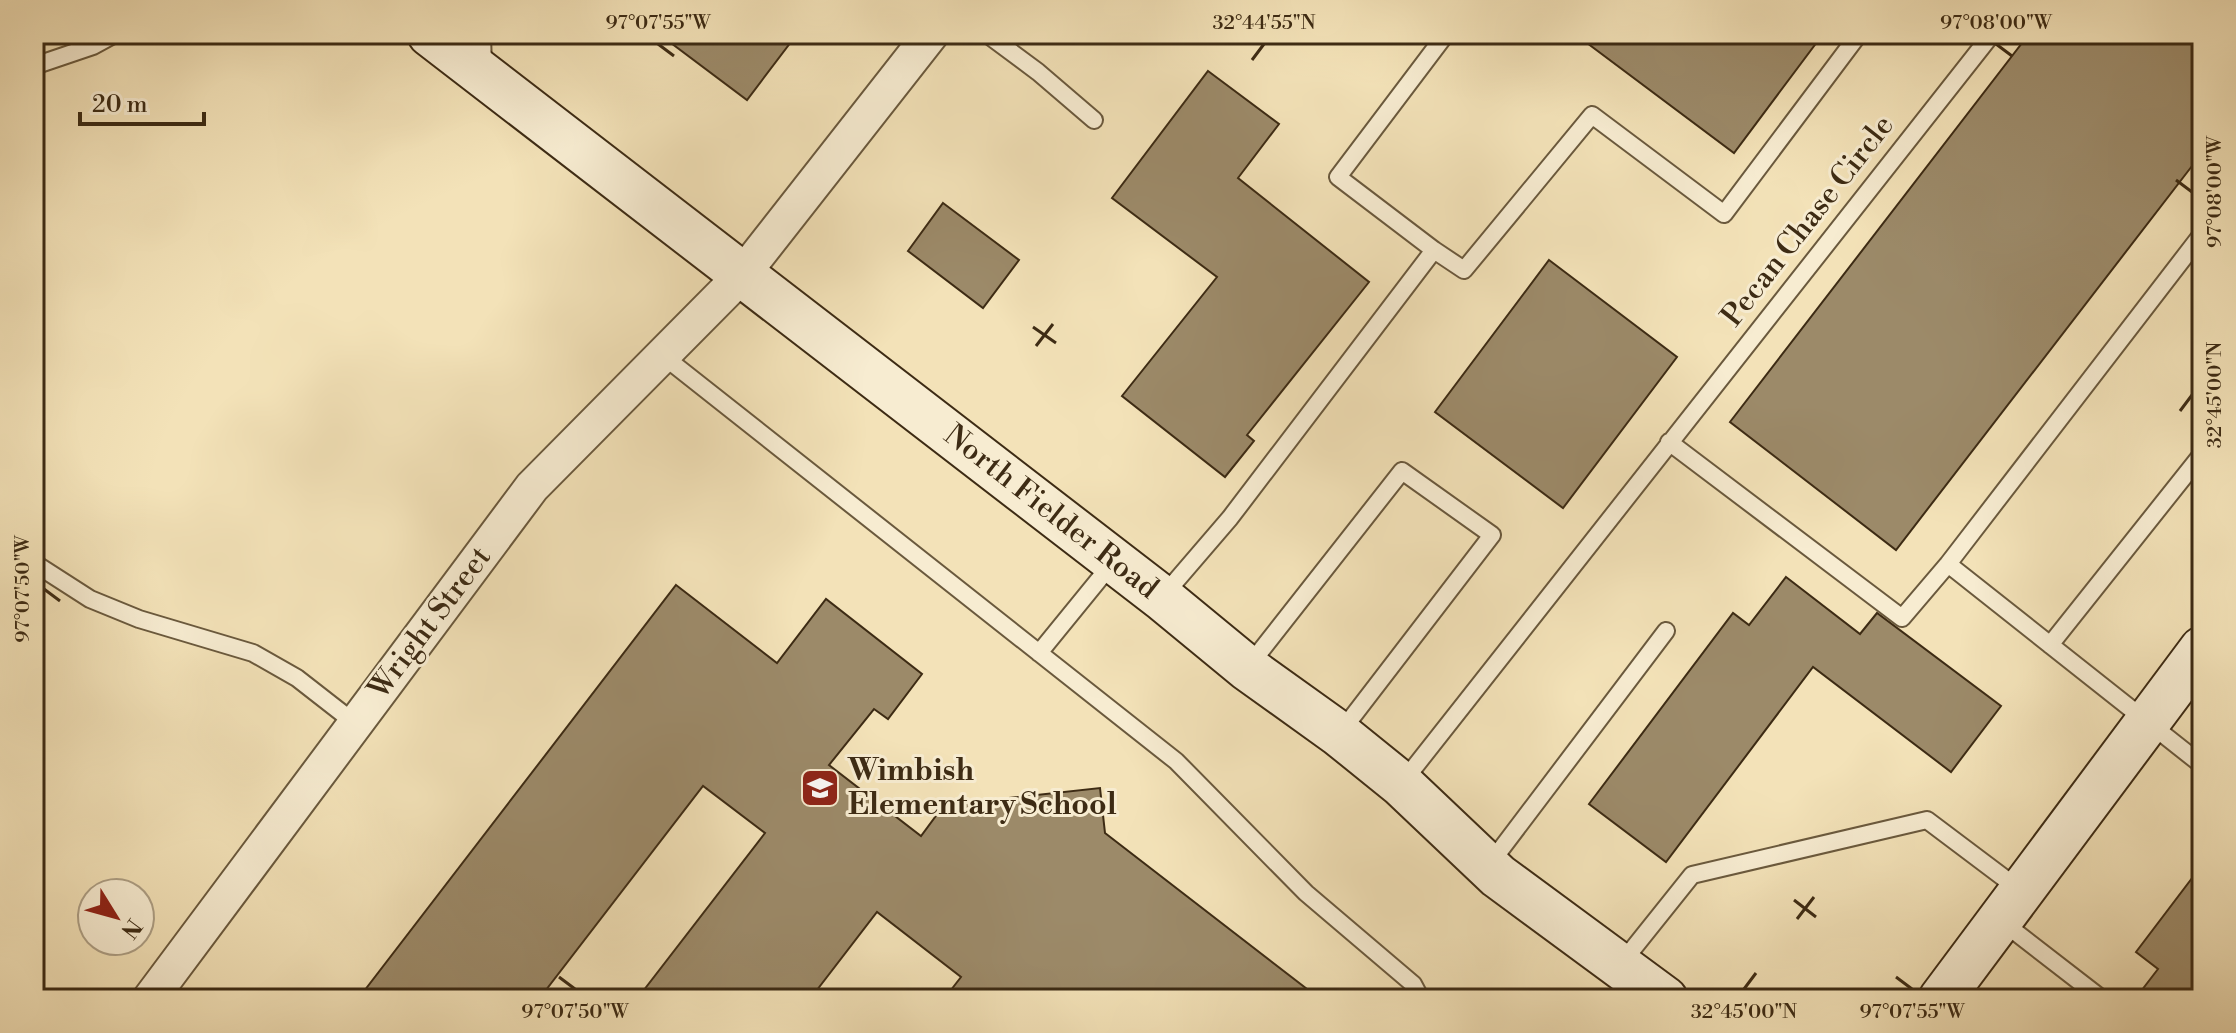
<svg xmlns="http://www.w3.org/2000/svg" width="2236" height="1033" viewBox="0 0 2236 1033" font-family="'Libre Bodoni',serif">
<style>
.building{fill:#9c8a69;stroke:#3d2b14;stroke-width:2}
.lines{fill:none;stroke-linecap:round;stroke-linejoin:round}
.lane-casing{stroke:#6a593d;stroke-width:20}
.street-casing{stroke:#6a593d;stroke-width:38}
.secondary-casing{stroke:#3d2b14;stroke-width:48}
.lane{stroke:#f7ecd1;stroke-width:16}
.street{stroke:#f7ecd1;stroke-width:34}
.secondary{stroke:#f7ecd1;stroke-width:44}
.ticks{fill:none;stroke:#3d2b14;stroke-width:3}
.labels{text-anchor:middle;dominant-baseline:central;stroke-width:6;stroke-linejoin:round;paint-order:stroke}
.street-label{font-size:30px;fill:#3d2b14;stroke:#f7ecd1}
.poi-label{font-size:30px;font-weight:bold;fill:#3d2b14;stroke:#f7ecd1;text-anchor:start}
.neatline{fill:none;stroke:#3d2b14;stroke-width:3}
.ticks-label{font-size:20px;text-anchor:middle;fill:#3d2b14}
</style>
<rect width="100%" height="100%" fill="#f3e2b8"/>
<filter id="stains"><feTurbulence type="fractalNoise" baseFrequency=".0025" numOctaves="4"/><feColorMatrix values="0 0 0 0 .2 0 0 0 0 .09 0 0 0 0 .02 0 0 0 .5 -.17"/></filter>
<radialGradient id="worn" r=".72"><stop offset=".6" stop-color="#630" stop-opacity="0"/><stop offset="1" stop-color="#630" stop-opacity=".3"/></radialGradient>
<path class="building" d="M659,34h138l-50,66z
M1575,34h248l-89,119z
M2029,34h173v119l-306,397 -166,-128z
M1208,71l71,53 -41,54 131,104 -122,153 7,6 -29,36 -103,-81 95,-119 -105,-79z
M943,203l76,57 -36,48 -75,-57z
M1549,260l128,97 -114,151 -128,-96z
M1786,577l74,57 17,-21 124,93 -50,66 -138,-105 -147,195 -77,-58 144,-191 16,12z
M676,585l101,78 49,-64 96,75 -34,45 -14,-10 -45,56 92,71 23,-31 156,-17 5,45 215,166h-376l17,-22 -84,-65 -67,87h-173l128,-166 -62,-47 -164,213h-181z
M2202,865v134h-67l23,-30 -22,-17z"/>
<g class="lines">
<defs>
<path id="lane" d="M482,34l1,34
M987,34l51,38 56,48
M34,66l59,-20 22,-12
M1434,250l-96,-73 108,-143
M662,355l514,406 130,132 107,91 8,15
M1669,442l233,176 46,-54 254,-330
M34,563l56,36 49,20 114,34 44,25 59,46
M1948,564l254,201
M1163,596l67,-78 204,-268 30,20 128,-155 132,99 135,-180
M2050,645l152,-191
M1039,653l75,-92
M1248,667l154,-196 90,64 -152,198
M1402,783l590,-749
M1489,865l177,-234
M2000,920l102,79
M1620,965l72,-90 235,-55 93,70"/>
<path id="street" d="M150,999l382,-512 210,-212 189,-241"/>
<path id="secondary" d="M430,34l732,564 85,70 92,66 62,50 97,92 167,123
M1941,999l261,-350"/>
</defs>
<use href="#lane" class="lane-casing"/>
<use href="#street" class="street-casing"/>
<use href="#secondary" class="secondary-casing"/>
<use href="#lane" class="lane"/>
<use href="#street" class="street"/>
<use href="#secondary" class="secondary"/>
</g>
<path class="ticks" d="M658,44l16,12M1996,44l16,12M1252,60l12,-16M2176,180l16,12M1033,327l23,16M1036,346l17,-22M2180,411l12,-16M44,589l16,12M1794,900l22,17M1797,919l17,-22M559,977l16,12M1896,977l16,12M1744,989l12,-16"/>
<defs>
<symbol id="school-square" viewBox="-11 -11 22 22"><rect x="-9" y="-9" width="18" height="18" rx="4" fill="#8f2418" stroke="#f7ecd1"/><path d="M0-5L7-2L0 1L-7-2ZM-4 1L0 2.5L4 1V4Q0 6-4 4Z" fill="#fff"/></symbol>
</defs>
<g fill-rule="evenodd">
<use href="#school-square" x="798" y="766" width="44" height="44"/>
</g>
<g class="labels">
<g class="street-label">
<text transform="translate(1808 221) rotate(-52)">Pecan Chase Circle</text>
<text transform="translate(1051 512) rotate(38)">North Fielder Road</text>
<text transform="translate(430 623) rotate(-53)">Wright Street</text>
</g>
<g class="poi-label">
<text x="848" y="771">Wimbish<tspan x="848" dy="34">Elementary School</tspan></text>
</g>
</g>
<rect width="2236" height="1033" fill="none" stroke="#f3e2b8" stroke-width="88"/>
<g transform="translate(116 917) rotate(127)"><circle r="38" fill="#f7ecd1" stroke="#ad9f85" stroke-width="2"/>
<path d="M0-6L14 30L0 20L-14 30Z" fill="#8f2418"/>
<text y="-12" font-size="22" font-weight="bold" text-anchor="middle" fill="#3d2b14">N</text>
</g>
<path d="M80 112v12h124v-12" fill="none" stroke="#3d2b14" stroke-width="4"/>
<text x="92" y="112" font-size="24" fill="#3d2b14" stroke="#f7ecd1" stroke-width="6" paint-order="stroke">20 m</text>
<rect x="44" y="44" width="2148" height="945" class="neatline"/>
<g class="ticks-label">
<text x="658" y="29">97°07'55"W</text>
<text x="1264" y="29">32°44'55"N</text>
<text x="1996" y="29">97°08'00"W</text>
<text transform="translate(2214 192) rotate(-90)" y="7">97°08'00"W</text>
<text transform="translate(2214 395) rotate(-90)" y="7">32°45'00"N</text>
<text transform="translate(22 589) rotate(-90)" y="7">97°07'50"W</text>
<text x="575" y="1018">97°07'50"W</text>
<text x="1744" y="1018">32°45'00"N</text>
<text x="1912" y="1018">97°07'55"W</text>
</g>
<rect width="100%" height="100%" filter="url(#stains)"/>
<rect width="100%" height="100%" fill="url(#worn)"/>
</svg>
